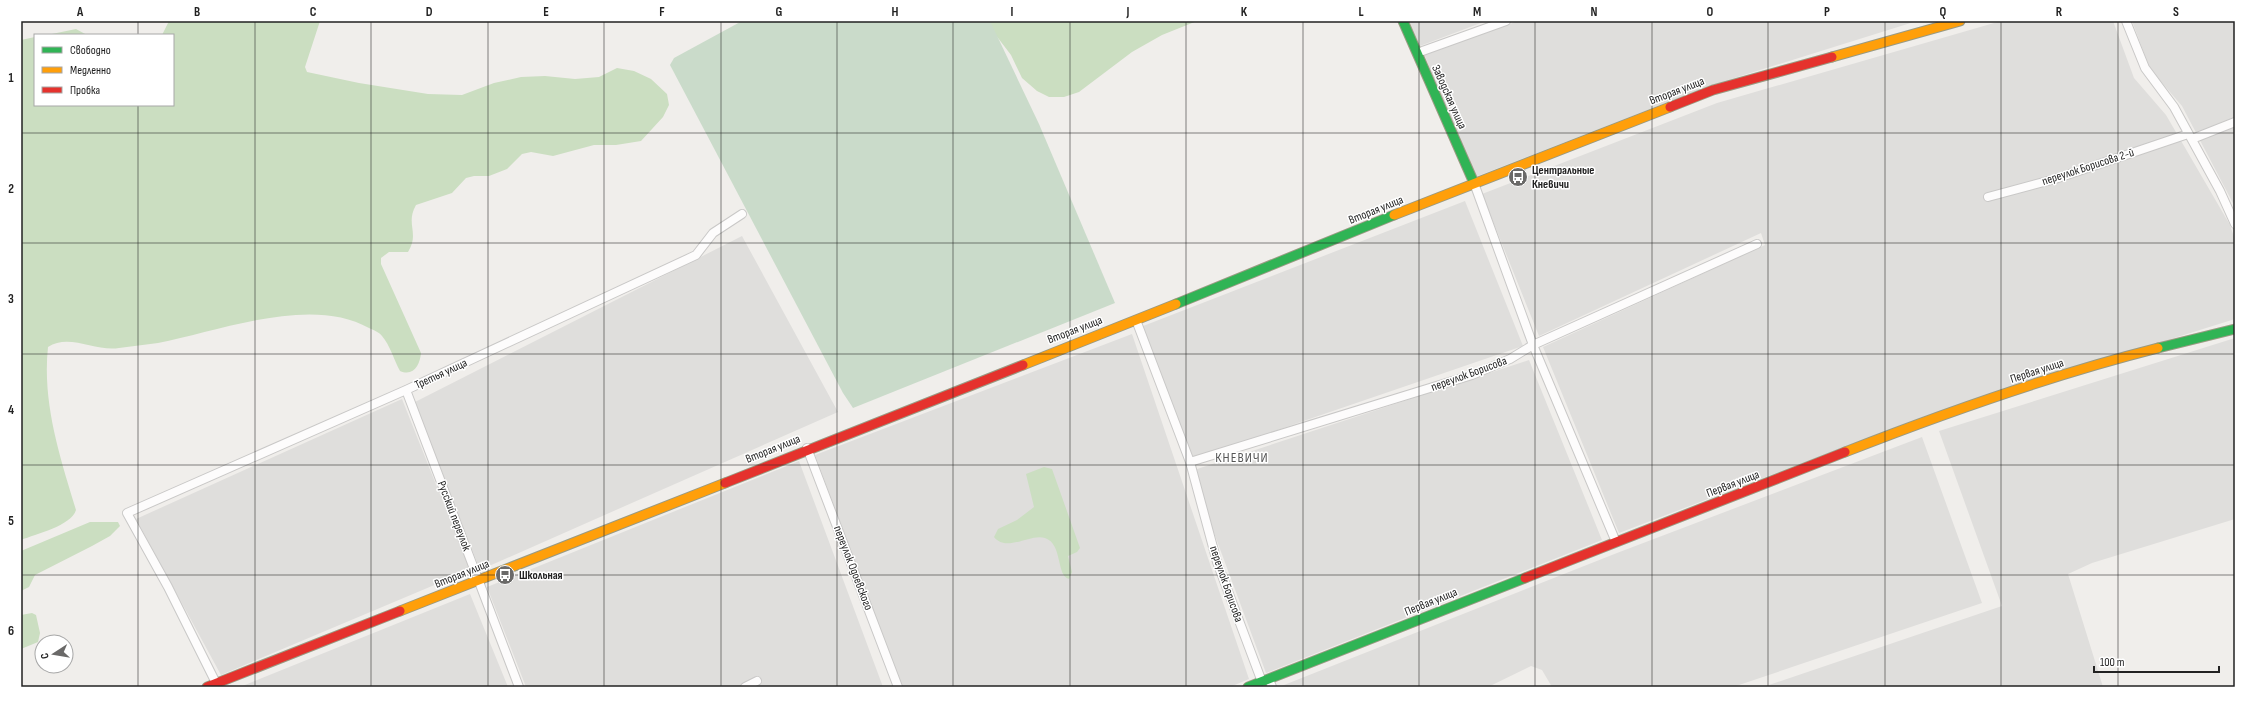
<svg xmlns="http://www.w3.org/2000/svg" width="2256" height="708" viewBox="0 0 2256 708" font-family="'Sofia Sans Condensed',sans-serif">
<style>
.residential{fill:#dfdedc}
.forest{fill:#cbdec1}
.cemetery{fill:#cadbca}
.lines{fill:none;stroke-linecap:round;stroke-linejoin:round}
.street-casing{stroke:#c9c8c7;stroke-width:10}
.fast-casing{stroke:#999a82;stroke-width:11}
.slow-casing{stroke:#999a82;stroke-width:11}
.jam-casing{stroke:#999a82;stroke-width:11}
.street{stroke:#fdfcfc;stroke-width:8}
.fast{stroke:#30b455;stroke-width:9}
.slow{stroke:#ff9f0a;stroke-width:9}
.jam{stroke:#e5322d;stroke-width:9}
.grid{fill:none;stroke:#222;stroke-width:1;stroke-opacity:0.55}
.labels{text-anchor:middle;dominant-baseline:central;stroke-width:3;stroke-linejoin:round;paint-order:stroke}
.street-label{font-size:12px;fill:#222;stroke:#fff}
.poi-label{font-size:12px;font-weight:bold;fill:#222;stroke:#fff;text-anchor:start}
.quarter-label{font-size:14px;letter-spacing:1px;fill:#555;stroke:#fff}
.neatline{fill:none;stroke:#222;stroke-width:1.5}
.grid-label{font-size:13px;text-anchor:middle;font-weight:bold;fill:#222}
</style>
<rect width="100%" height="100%" fill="#f0eeeb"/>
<path class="residential" d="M1409,21h77l-66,25z
M1518,21h399l-205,64 -237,92 -51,-123z
M2001,21h112l21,57 32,37 64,110 5,15v79l-310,97 -306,117 -76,-186 222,-102 -4,-12 -222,103 -57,-142 235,-91z
M2132,21h103v186l-53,-101 -32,-37z
M1465,201l58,145 -336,115 -49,-133z
M742,236l96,176 -358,158 -65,-168z
M1132,334l117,345 -19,8h-328l-87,-232z
M2235,338v181l-143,44 -24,11 35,113h-340l239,-81 -63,-175z
M1529,360l73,180 -336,133 -75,-202z
M402,399l68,171 -249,105 -85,-156z
M1922,437l60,166 -249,84h-181l-10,-17 -11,-4 -43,21h-209l338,-134z
M799,461l84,226h-357l-39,-100z
M470,594l38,93h-268z"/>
<path class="forest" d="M169,21h151l-15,46 2,5 52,11 69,11 34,1 32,-12 27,-6 24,-1 30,3 24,-2 18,-9 17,3 17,8 16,15 2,11 -6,12 -22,24 -25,4h-22l-41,11 -22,-4 -9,2 -15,15 -18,7h-15l-8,2 -14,15 -36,12c-11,19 4,28 -8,47h-19l-8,6v6l40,89c-1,11 -7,24 -21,18 -6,-11 -10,-26 -18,-35 -3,-4 -9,-6 -13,-8 -58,-33 -150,3 -211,15 -13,2 -26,3 -39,5 -23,4 -50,-15 -71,-1 -6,56 12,110 28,163 -5,16 -40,24 -55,30v-500l14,-3v68h138v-70h-11z
M985,21h212l-35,14 -30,17 -53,40 -15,5h-15l-12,-6 -15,-13 -11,-23z
M76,29l11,6h-40z
M1044,467l8,2 28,79 -3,4 -9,4 4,16 -3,7c-13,-3 -6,-35 -24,-41 -15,-5 -38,15 -51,-1l4,-8 19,-9 17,-13 -8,-33z
M90,522h28l2,4 -10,10 -18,10 -57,29 -6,12 -8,4v-40z
M32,613l4,2 4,18 -2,9 -17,7v-34z"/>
<path class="cemetery" d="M742,21h248l49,103 76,179 -262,105 -10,-15 -173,-328 4,-7z"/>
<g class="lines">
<defs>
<path id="street" d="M2126,21l19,47 29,39 46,84 15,33
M1417,53l89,-32
M2192,139l43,-17
M1474,183l59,162 83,197
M1988,197l67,-18 133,-45
M1136,320l54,142 27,100 45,120
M406,390l113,297
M807,448l91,239
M1190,462l282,-87 38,-16 23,-14 224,-101
M1269,679l3,8
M216,683l-48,-96 -41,-74 279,-123 290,-135 17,-22 29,-19
M745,687l12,-6"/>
<path id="fast" d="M1403,21l71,162
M1176,304l218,-89
M2158,348l77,-19
M1248,687l277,-109"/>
<path id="slow" d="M1832,57l128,-36
M1394,215l276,-108
M1023,365l153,-61
M1845,452c102,-40 206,-77 313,-104
M400,611l325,-128"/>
<path id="jam" d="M1670,107l43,-17 119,-33
M725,483l298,-118
M1525,578l320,-126
M207,687l193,-76"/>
</defs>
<use href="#street" class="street-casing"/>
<use href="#fast" class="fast-casing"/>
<use href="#slow" class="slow-casing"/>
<use href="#jam" class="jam-casing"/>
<use href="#street" class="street"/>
<use href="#fast" class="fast"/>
<use href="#slow" class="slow"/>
<use href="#jam" class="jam"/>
</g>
<path class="grid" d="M138,21v14M255,21v666M371,21v666M488,21v666M604,21v666M721,21v666M837,21v666M953,21v666M1070,21v666M1186,21v666M1303,21v666M1419,21v666M1535,21v666M1652,21v666M1768,21v666M1885,21v666M2001,21v666M2118,21v666M138,105v582M21,133h2214M21,243h2214M21,354h2214M21,465h2214M21,575h2214"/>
<defs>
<symbol id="bus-disc" viewBox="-11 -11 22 22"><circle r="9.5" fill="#6a6968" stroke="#fff"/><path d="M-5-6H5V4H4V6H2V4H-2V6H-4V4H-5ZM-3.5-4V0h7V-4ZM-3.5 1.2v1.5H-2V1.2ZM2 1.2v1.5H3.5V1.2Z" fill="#fff"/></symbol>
</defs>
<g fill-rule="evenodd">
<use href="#bus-disc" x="1507" y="166" width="22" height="22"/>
<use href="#bus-disc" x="494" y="564" width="22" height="22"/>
</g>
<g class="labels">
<g class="street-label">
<text transform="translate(1677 91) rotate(-21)">Вторая улица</text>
<text transform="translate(1449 97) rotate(66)">Заводская улица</text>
<text transform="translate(2088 167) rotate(-18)">переулок Борисова 2-й</text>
<text transform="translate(1376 210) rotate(-22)">Вторая улица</text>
<text transform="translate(1075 330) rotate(-21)">Вторая улица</text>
<text transform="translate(2037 371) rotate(-18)">Первая улица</text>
<text transform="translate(441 374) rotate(-25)">Третья улица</text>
<text transform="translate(1469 374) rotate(-20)">переулок Борисова</text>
<text transform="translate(773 449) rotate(-22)">Вторая улица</text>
<text transform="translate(1733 484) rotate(-21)">Первая улица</text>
<text transform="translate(454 516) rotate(69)">Русский переулок</text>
<text transform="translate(853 568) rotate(69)">переулок Одоевского</text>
<text transform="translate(462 574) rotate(-22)">Вторая улица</text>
<text transform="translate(1226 584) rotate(71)">переулок Борисова</text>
<text transform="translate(1431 602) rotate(-22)">Первая улица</text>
</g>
<g class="poi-label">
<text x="1532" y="170">Центральные<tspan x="1532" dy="14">Кневичи</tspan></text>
<text x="519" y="575">Школьная</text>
</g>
<g class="quarter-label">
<text x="1242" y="457">КНЕВИЧИ</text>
</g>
</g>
<rect width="2256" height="708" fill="none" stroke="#ffffff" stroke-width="44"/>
<rect x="34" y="34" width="140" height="72" fill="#ffffff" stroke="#a7a7a7"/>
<rect x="42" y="47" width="20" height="6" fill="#30b455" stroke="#a7a7a7"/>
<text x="70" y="54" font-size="12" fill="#222222">Свободно</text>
<rect x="42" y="67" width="20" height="6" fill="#ff9f0a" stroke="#a7a7a7"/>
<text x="70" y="74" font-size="12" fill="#222222">Медленно</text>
<rect x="42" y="87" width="20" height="6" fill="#e5322d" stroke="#a7a7a7"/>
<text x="70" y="94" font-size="12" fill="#222222">Пробка</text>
<g transform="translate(54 654) rotate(258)"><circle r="19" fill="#ffffff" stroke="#a7a7a7"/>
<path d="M0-3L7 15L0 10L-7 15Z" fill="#6a6968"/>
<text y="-6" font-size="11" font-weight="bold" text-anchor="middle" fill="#222222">С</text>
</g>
<path d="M2094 666v6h125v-6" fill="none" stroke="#222222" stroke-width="2"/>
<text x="2100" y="666" font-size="12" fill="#222222" stroke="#ffffff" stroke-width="3" paint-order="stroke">100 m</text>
<rect x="22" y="22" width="2212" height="664" class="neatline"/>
<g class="grid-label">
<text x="80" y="16">A</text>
<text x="197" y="16">B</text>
<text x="313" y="16">C</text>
<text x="429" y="16">D</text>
<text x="546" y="16">E</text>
<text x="662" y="16">F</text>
<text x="779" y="16">G</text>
<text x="895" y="16">H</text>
<text x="1012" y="16">I</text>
<text x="1128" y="16">J</text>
<text x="1244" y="16">K</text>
<text x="1361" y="16">L</text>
<text x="1477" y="16">M</text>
<text x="1594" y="16">N</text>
<text x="1710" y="16">O</text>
<text x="1827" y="16">P</text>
<text x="1943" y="16">Q</text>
<text x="2059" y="16">R</text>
<text x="2176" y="16">S</text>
<text x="11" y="82">1</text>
<text x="11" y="193">2</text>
<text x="11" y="303">3</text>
<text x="11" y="414">4</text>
<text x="11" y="525">5</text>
<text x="11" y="635">6</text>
</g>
</svg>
